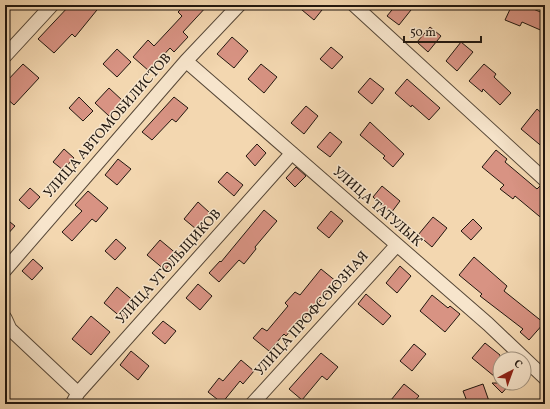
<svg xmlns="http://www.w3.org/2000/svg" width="550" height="409" viewBox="0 0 550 409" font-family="Vollkorn,serif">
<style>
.building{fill:#d89383;stroke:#21170f}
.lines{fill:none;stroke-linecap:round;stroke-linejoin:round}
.minor-casing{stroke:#564737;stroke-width:15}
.minor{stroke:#f7e5cc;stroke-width:13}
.labels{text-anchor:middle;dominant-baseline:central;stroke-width:3;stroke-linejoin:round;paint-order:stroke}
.street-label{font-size:14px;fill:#21170f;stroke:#f7e5cc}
</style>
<rect width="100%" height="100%" fill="#f3d7b0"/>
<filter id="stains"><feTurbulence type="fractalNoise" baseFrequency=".005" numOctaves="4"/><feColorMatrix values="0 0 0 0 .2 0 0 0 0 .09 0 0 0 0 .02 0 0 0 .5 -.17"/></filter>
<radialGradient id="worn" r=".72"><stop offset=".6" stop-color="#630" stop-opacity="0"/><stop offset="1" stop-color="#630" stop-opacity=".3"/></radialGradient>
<path class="building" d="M70,5h31l-26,32 -3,-3 -18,19 -16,-14z
M185,5h23l-25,27 5,5 -14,15 -4,-4 -21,23 -16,-14 15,-17 6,6 28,-30 -4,-4z
M296,5h30l-12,15z
M396,5h9l6,5 -12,15 -12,-9z
M512,5h12l21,9v18l-23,-10 -2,4 -15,-6z
M430,27l11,9 -13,16 -11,-10z
M232,37l16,14 -14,17 -17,-14z
M461,42l12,10 -16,19 -11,-10z
M331,47l12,10 -11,12 -12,-10z
M117,49l14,13 -14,15 -14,-13z
M23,64l16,14 -25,27 -9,-8v-14z
M261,64l16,13 -13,16 -16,-14z
M484,64l12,10 -2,3 17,16 -11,12 -17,-16 -1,3 -13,-11z
M370,78l14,11 -12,15 -14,-12z
M407,79l33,29 -11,12 -17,-15 -1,2 -16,-14z
M109,88l14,13 -14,15 -14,-13z
M79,97l14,14 -10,10 -14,-13z
M174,97l14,11 -12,14 -4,-3 -20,21 -10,-8z
M306,106l12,10 -14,18 -13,-11z
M537,109l8,7v33l-24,-20z
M370,122l34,32 -11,13 -10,-9 2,-2 -25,-21z
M330,132l12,10 -12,15 -13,-10z
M257,144l9,9 -11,13 -9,-10z
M64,149l10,9 -11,12 -10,-8z
M496,150l11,9 -2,3 32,27 3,-3 5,2v33l-30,-25 -2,3 -13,-10 4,-4 -22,-18z
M118,159l13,10 -14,16 -12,-10z
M296,167l10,9 -11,11 -9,-9z
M227,172l16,13 -9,11 -16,-14z
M382,186l18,15 -9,12 -18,-16z
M30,188l10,9 -11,12 -10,-9z
M88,191l20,17 -12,14 -4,-3 -20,22 -10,-9 20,-21 -7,-6z
M198,202l12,11 -14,16 -12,-10z
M264,210l13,11 -22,26 1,2 -12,15 -5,-4 -20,22 -10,-9 11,-12 1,1z
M331,211l12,10 -14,17 -12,-10z
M433,217l14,11 -15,19 -14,-12z
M5,218l10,8 -10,11z
M473,219l9,9 -11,12 -10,-9z
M116,239l10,9 -11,12 -10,-9z
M160,240l18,15 -13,15 -18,-15z
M474,257l33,29 -3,5 40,32 -15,17 -9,-8 3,-3 -43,-33 2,-2 -23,-19z
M33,259l10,9 -11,12 -10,-9z
M400,266l11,10 -14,17 -11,-10z
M321,269l16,13 -33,37 -2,-2 -16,19 -2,-2 -15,17 -16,-13 9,-10 5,3 21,-25 -3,-3 10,-11 5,3z
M198,284l14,12 -12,14 -14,-12z
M117,287l18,15 -13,16 -18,-15z
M366,294l25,22 -8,9 -25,-21z
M432,295l16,13 2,-2 10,8 -15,18 -25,-21z
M91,316l19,16 -19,23 -19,-16z
M163,321l13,10 -11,13 -13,-11z
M485,343l15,12v26l-28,-23z
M414,344l12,10 -14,17 -12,-10z
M131,351l18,15 -11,14 -18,-15z
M321,353l17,14 -11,13 -5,-4 -20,24 -13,-11z
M241,360l13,11 -11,13 -3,-3 -18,22 -14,-11 11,-14 4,3z
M492,383h19l-9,10z
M404,384l15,12 -7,8h-15l-6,-4z
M483,384l7,20h-22l-5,-13z"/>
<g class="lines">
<defs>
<path id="minor" d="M354,5l191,175
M5,56l47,-51
M186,61l302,263 57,54
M5,270l181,-209 53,-56
M5,318l5,11 68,64
M72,404l6,-11 214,-240
M252,404l144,-158"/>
</defs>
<use href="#minor" class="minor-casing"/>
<use href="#minor" class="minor"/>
</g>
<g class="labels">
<g class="street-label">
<text transform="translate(108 126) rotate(-49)">УЛИЦА АВТОМОБИЛИСТОВ</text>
<text transform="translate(377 207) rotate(41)">УЛИЦА ТАТУЛЫК</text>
<text transform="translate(169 267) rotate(-48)">УЛИЦА УГОЛЬЩИКОВ</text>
<text transform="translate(312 314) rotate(-48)">УЛИЦА ПРОФСОЮЗНАЯ</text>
</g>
</g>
<rect width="550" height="409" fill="none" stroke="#f3d7b0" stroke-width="20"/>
<rect x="6" y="6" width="538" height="397" fill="none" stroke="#21170f" stroke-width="2"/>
<rect x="10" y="10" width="530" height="389" fill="none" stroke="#21170f"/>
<g transform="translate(512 371) rotate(41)"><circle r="19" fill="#f7e5cc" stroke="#a19380"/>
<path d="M0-3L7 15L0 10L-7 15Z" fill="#8f2418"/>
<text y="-6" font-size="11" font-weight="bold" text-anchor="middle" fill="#21170f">С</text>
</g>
<path d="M404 36v6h77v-6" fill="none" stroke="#21170f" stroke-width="2"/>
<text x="410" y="36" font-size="12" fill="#21170f" stroke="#f7e5cc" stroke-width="3" paint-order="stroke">50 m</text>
<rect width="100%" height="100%" filter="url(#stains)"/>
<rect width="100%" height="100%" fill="url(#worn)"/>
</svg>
